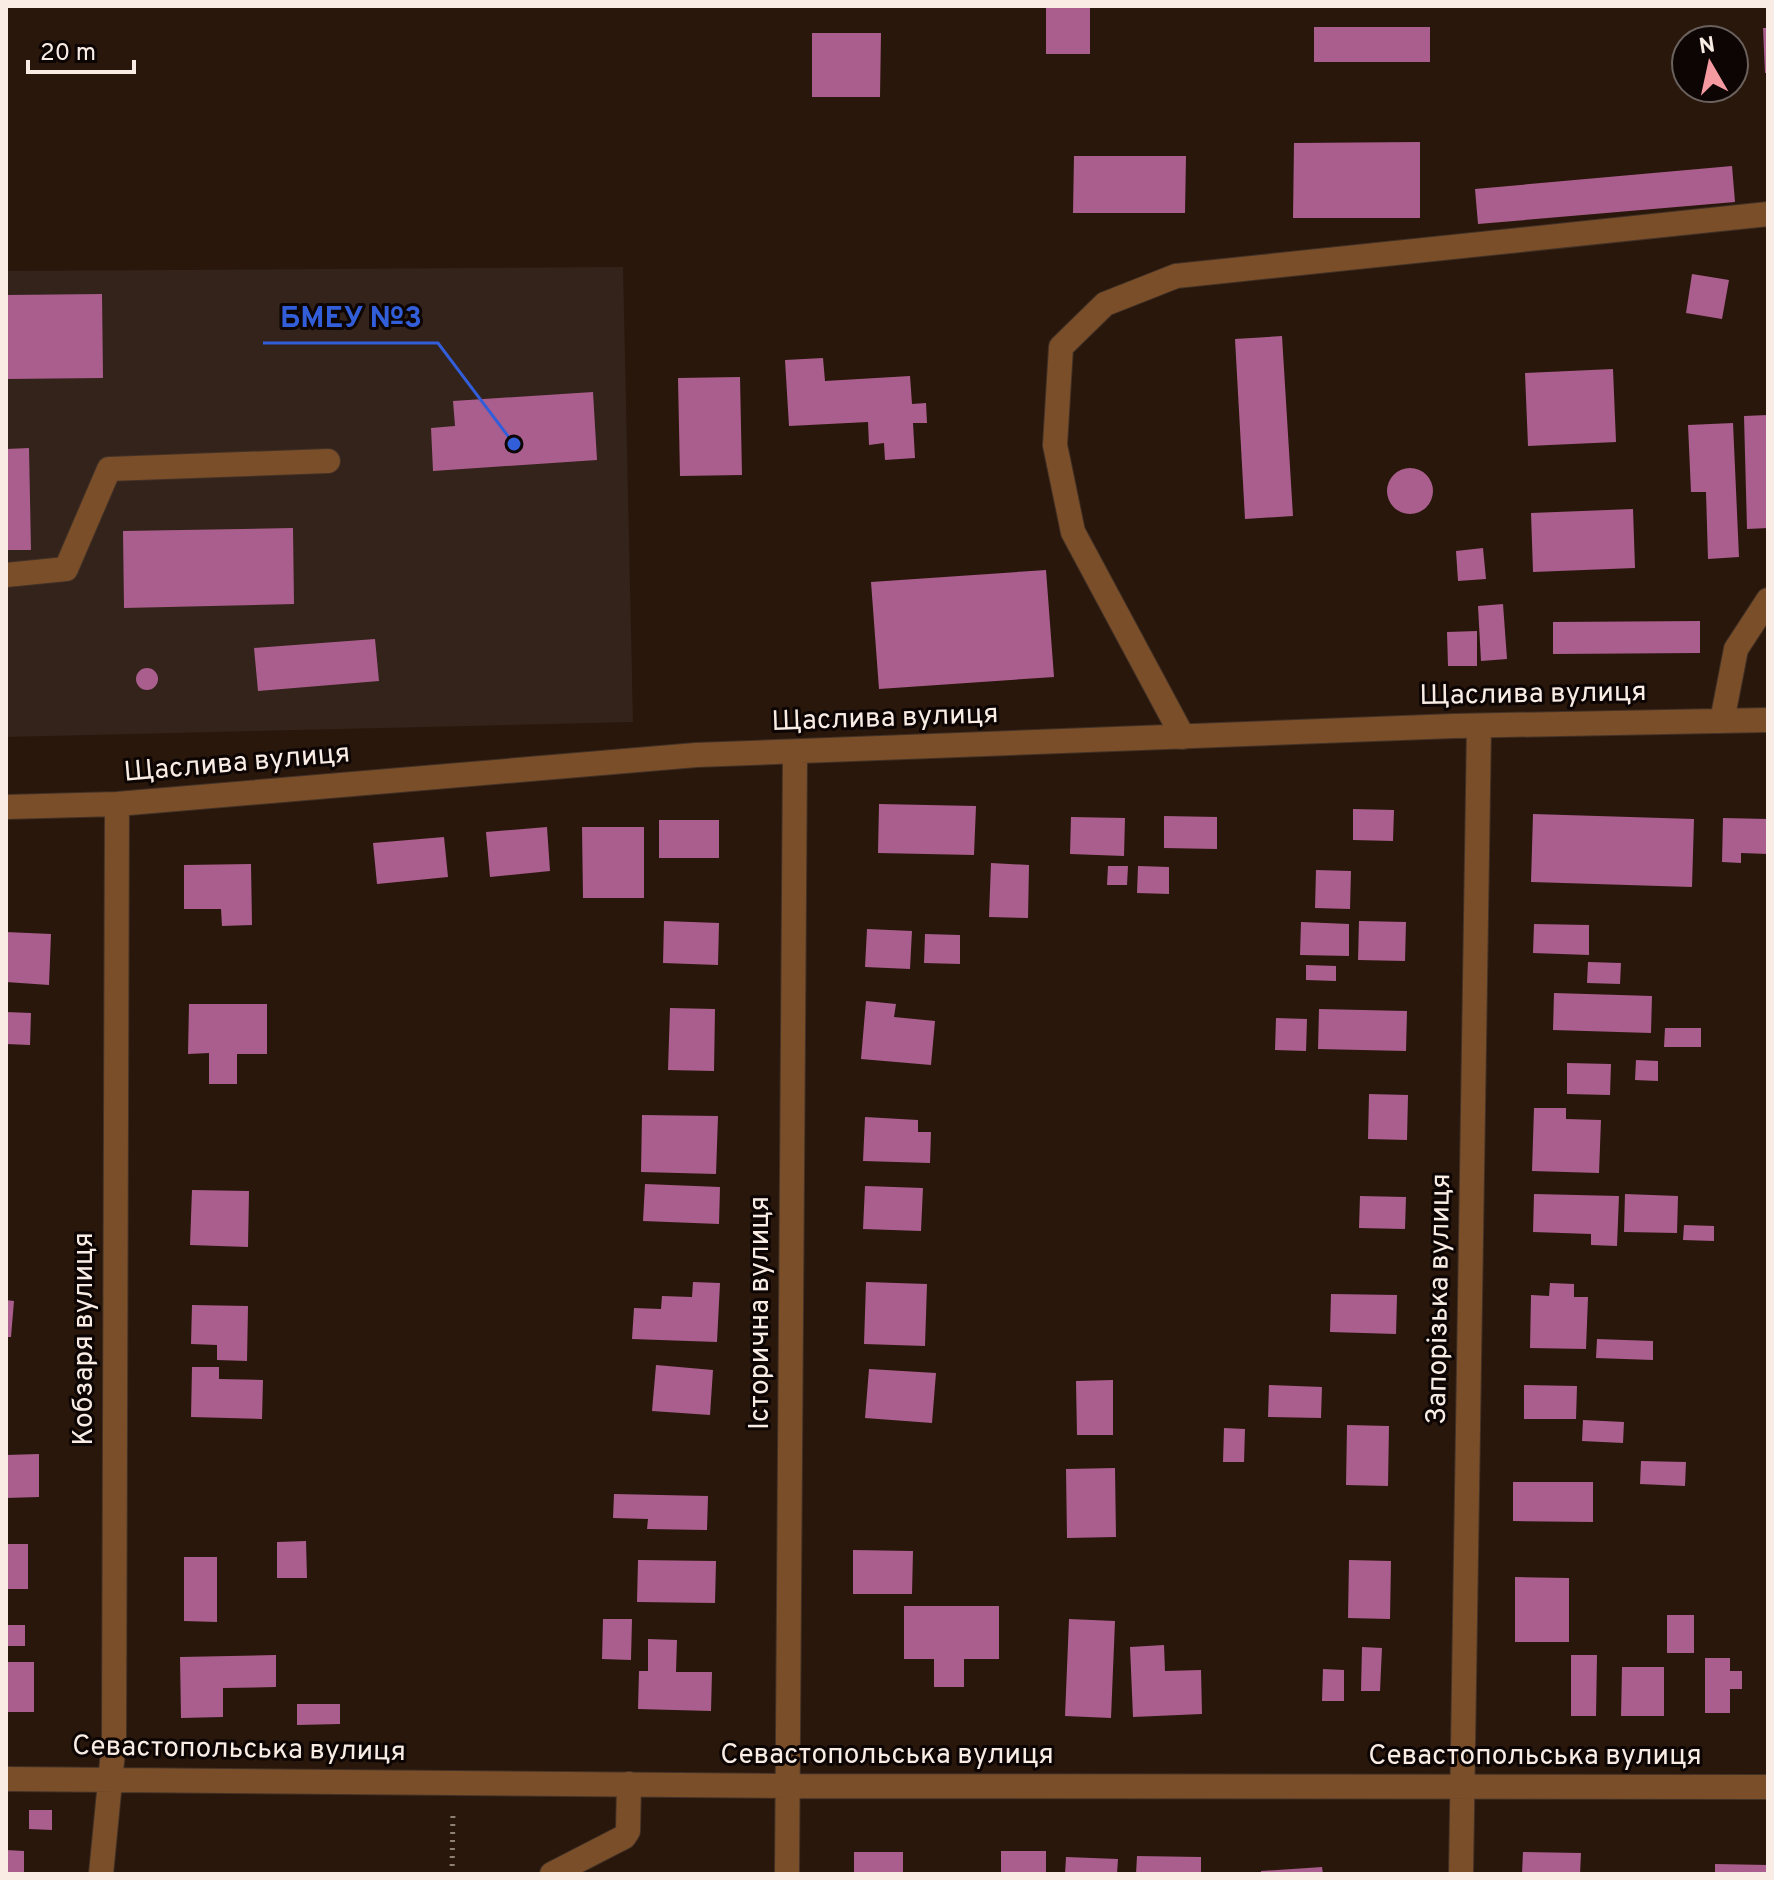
<svg xmlns="http://www.w3.org/2000/svg" width="1774" height="1880" viewBox="0 0 1774 1880" font-family="Overpass,sans-serif">
<style>
.commercial{fill:#33231a}
.building{fill:#aa5e8d}
.lines{fill:none;stroke-linecap:round;stroke-linejoin:round}
.minor-casing{stroke:#423126;stroke-width:26}
.path{stroke:#8f8076;stroke-width:5;stroke-dasharray:2 6;stroke-linecap:butt}
.minor{stroke:#7a4e29;stroke-width:24}
.labels{text-anchor:middle;dominant-baseline:central;stroke-width:6;stroke-linejoin:round;paint-order:stroke}
.street-label{font-size:28px;fill:#f8ece4;stroke:#0c0503}
.leader{fill:none;stroke:#335ed9;stroke-width:3}
.callout-dot{fill:#335ed9;stroke:#0c0503;stroke-width:3}
.callout-label{font-size:30px;text-anchor:middle;font-weight:bold;fill:#335ed9;stroke:#0c0503;stroke-width:6;stroke-linejoin:round;paint-order:stroke}
</style>
<rect width="100%" height="100%" fill="#29170c"/>
<path class="commercial" d="M623,267l10,455 -627,15v-466z"/>
<path class="building" d="M1046,6h44v48h-44z
M1314,27h116v35h-116z
M1763,28h5v45h-3z
M812,33h69l-1,64h-68z
M1420,142v76h-127l1,-75z
M1074,156h112l-1,57h-112z
M1732,166l3,36 -257,22 -3,-35z
M1692,274l37,6 -7,39 -36,-6z
M102,294l1,84 -97,1v-84z
M1282,336l11,180 -48,3 -10,-180z
M823,358l2,23 85,-5 2,28 14,-1 1,20h-14l2,35 -30,2 -1,-17 -15,2 -1,-23 -79,4 -4,-66z
M1613,369l3,73 -88,4 -3,-73z
M740,377l2,98 -62,1 -2,-98z
M593,392l4,68 -164,11 -2,-43 24,-2 -2,-25z
M1768,415v113l-21,1 -3,-113z
M1733,423l6,134 -31,2 -2,-67h-15l-3,-67z
M29,448l2,102h-25v-101z
M1387 491a23 23 0 1 1 46 0a23 23 0 1 1-46 0Z
M1633,509l2,59 -102,4 -2,-59z
M293,528l1,76 -170,4 -1,-77z
M1483,548l3,31 -28,2 -2,-30z
M1046,570l8,107 -175,12 -8,-107z
M1503,604l4,55 -26,2 -3,-55z
M1700,621v32l-147,1v-32z
M1477,631v35h-29l-1,-34z
M375,639l4,42 -121,10 -4,-43z
M136 679a11 11 0 1 1 22 0a11 11 0 1 1-22 0Z
M879,804l97,2 -2,49 -96,-2z
M1353,809l41,1 -1,31 -40,-1z
M1533,814l161,5 -2,68 -161,-5z
M1164,816l53,1v32l-53,-1z
M1071,817l54,1 -1,38 -54,-2z
M1723,818l45,1v35l-27,-1v10l-19,-1z
M659,820h60v38h-60z
M547,827l3,44 -60,6 -4,-45z
M582,827h62v71h-61z
M444,837l4,40 -71,7 -4,-41z
M991,863l38,2 -1,53 -39,-1z
M251,864l1,61 -30,1 -1,-17h-37v-44z
M1108,866h20l-1,19h-20z
M1138,866l31,1v27l-32,-1z
M1316,870l35,1 -1,38 -35,-1z
M664,921l55,2 -1,42 -55,-2z
M1359,921l47,1 -1,39 -47,-1z
M1301,922l48,2v32l-49,-1z
M1534,924l55,1v30l-56,-2z
M867,929l45,2 -2,38 -45,-2z
M6,932l45,2 -2,51 -43,-3z
M925,934l35,1v29l-36,-1z
M1588,962l33,1 -1,21 -33,-1z
M1306,965l30,1v15l-30,-1z
M1554,993l98,3 -1,37 -98,-3z
M866,1001l30,3 -2,13 41,4 -4,44 -70,-6z
M189,1004h78v50h-30v30h-28v-31l-21,1z
M670,1008l45,1 -1,62 -46,-1z
M1319,1009l88,2 -1,40 -88,-2z
M6,1012l25,1 -1,32 -24,-1z
M1276,1018l31,1 -1,32 -31,-1z
M1665,1028h36v19h-37z
M1636,1060l22,1v20l-23,-1z
M1567,1063l44,1 -1,31 -43,-1z
M1369,1094l39,1 -1,45 -39,-1z
M1534,1108h32v11l35,1 -2,53 -67,-2z
M642,1115l76,1 -2,58 -75,-2z
M865,1117l53,3v12h13l-1,31 -67,-2z
M645,1184l75,3 -1,37 -76,-3z
M865,1186l58,2 -2,43 -58,-2z
M192,1190l57,1 -1,56 -58,-2z
M1534,1194l85,2 -2,50 -26,-1v-11l-58,-2z
M1625,1194l53,2 -1,37 -53,-1z
M1360,1196l46,1 -1,32 -46,-1z
M1684,1225l30,1v15l-31,-1z
M693,1282l27,1 -3,59 -85,-3 2,-31 27,1 1,-13 30,1z
M866,1282l61,2 -2,62 -61,-2z
M1550,1283l24,1v13h14l-2,52 -56,-1 1,-53 18,1z
M1331,1294l66,1 -1,39 -66,-2z
M6,1300l8,1 -3,36h-5z
M192,1305l56,1 -1,55 -30,-1v-15l-26,-1z
M1597,1339l56,2v19l-57,-2z
M656,1365l57,5 -3,45 -58,-4z
M192,1367h27v12l44,1 -1,39 -71,-2z
M869,1369l67,4 -4,50 -67,-5z
M1113,1380v55h-36l-1,-54z
M1269,1385l53,2 -1,31 -53,-1z
M1524,1385l53,1 -1,33h-52z
M1583,1420l41,2 -1,21 -41,-2z
M1347,1425l42,1 -1,60 -42,-1z
M1224,1428l21,1 -1,33h-21z
M39,1454v43l-33,1v-43z
M1641,1461l45,1 -1,24 -45,-2z
M1115,1468l1,69 -49,1 -1,-69z
M1513,1482h80v40l-80,-1z
M614,1494l94,2 -1,34 -60,-1 1,-10 -35,-1z
M306,1541l1,37h-30v-36z
M6,1544h22v45h-22z
M853,1550l60,1 -1,43h-59z
M184,1557h33v65l-33,-1z
M638,1560l78,1 -1,42 -78,-1z
M1349,1560l42,1 -1,58 -42,-1z
M1515,1577l54,1v64h-54z
M904,1606h95v53h-35v28h-30v-28h-30z
M1667,1615h27v38h-27z
M603,1619h29l-1,41 -29,-1z
M1069,1619l46,2 -4,97 -46,-2z
M6,1625h19v21h-19z
M648,1639l29,1 -1,32h36l-1,39 -73,-2 1,-38h9z
M1164,1645l1,26 36,-1 1,44 -69,3 -3,-70z
M1362,1647l20,1 -2,43h-19z
M276,1655v32l-53,1v29l-42,1 -1,-61z
M1571,1655h26l-1,61h-25z
M1705,1658h25v13h12v18h-12v24h-25z
M6,1662h28v50h-28z
M1622,1667h42v49h-43z
M1323,1669l21,1v31h-22z
M297,1704h43v20l-43,1z
M29,1810h23v20l-23,-1z
M6,1850l18,1v23h-18z
M1001,1851h45v23h-45z
M854,1852h49v22h-49z
M1523,1852l58,1 -1,21h-58z
M1137,1856l64,1v17h-65z
M1066,1857l52,2 -1,15h-52z
M1715,1864l53,1v9h-53z
M1322,1867l1,7h-62v-3z"/>
<g class="lines">
<defs>
<path id="minor" d="M6,575l60,-6 43,-100 219,-8
M1722,721l14,-72 32,-49
M1183,737l-110,-205 -18,-87 6,-98 44,-43 71,-28 592,-62
M6,807l111,-3 579,-49 758,-29 314,-6
M6,1779l781,7 981,1
M101,1874l13,-133 3,-937
M552,1874l72,-37 4,-6 1,-47
M787,1874l8,-1121
M1461,1874l18,-1148"/>
</defs>
<use href="#minor" class="minor-casing"/>
<path class="path" d="M452,1874l1,-63"/>
<use href="#minor" class="minor"/>
</g>
<g class="labels">
<g class="street-label">
<text transform="translate(1533 695) rotate(-1)">Щаслива вулиця</text>
<text transform="translate(885 719) rotate(-2)">Щаслива вулиця</text>
<text transform="translate(237 764) rotate(-5)">Щаслива вулиця</text>
<text transform="translate(1440 1299) rotate(-89)">Запорізька вулиця</text>
<text transform="translate(761 1313) rotate(-90)">Історична вулиця</text>
<text transform="translate(85 1339) rotate(-90)">Кобзаря вулиця</text>
<text transform="translate(239 1750) rotate(1)">Севастопольська вулиця</text>
<text x="887" y="1756">Севастопольська вулиця</text>
<text x="1535" y="1757">Севастопольська вулиця</text>
</g>
</g>
<path class="leader" d="M514 444L438 343H263"/>
<circle class="callout-dot" cx="514" cy="444" r="8"/>
<g class="callout-label">
<text x="351" y="327">БМЕУ №3</text>
</g>
<rect width="1774" height="1880" fill="none" stroke="#f8ece4" stroke-width="16"/>
<g transform="translate(1710 64) rotate(351)"><circle r="38" fill="#0c0503" stroke="#6a615d" stroke-width="2"/>
<path d="M0-6L14 30L0 20L-14 30Z" fill="#f49aa0"/>
<text y="-12" font-size="22" font-weight="bold" text-anchor="middle" fill="#f8ece4">N</text>
</g>
<path d="M28 60v12h106v-12" fill="none" stroke="#f8ece4" stroke-width="4"/>
<text x="40" y="60" font-size="24" fill="#f8ece4" stroke="#0c0503" stroke-width="6" paint-order="stroke">20 m</text>
</svg>
